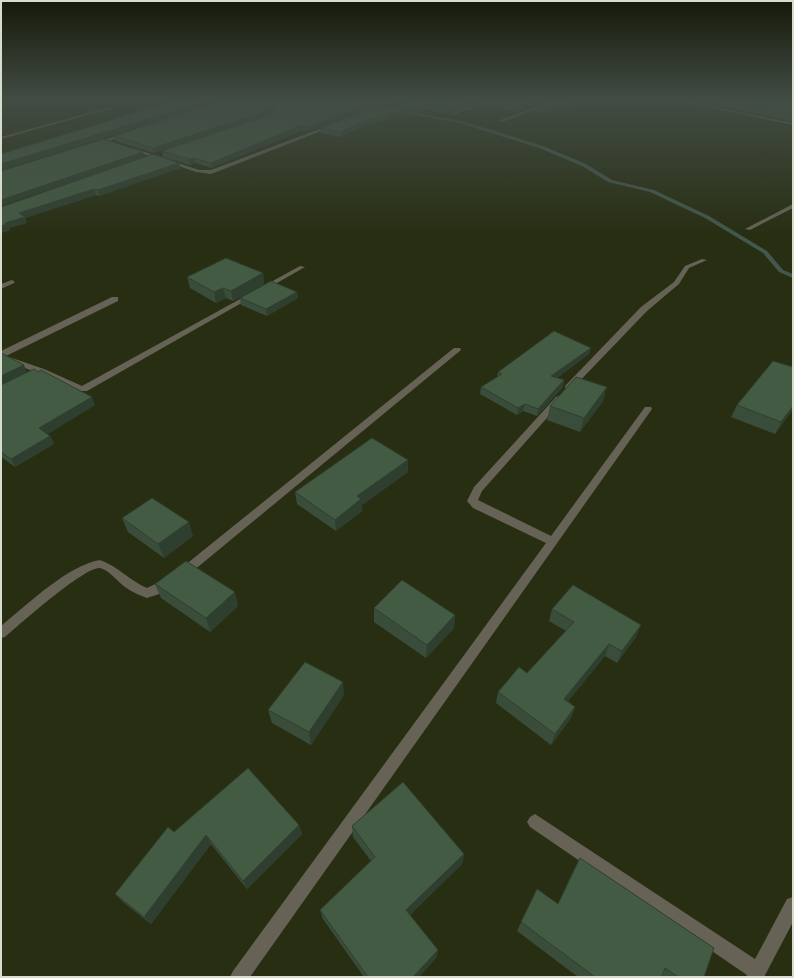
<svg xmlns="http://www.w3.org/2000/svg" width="794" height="978" viewBox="0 0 794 978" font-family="'Fira Sans Condensed',sans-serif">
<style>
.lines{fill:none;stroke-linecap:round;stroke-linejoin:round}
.stream{fill:#43574c;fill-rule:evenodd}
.minor{fill:#666356;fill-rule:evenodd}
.wall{fill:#3a4d3a}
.shaded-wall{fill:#2f3f2f}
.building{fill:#435a43;stroke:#2f3f2f}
</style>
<rect width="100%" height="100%" fill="#282e12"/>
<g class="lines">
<path class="stream" d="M374,105l86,16 32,9 51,16 43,18 26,16 42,10 55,26 58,35 16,19 10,4v4l-14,-6 -16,-19 -58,-35 -55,-26 -42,-10 -26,-16 -43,-18 -51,-16 -29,-9 -84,-16z"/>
<path class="minor" d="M493,99h5l-45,16 -4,-1z
M557,99h5l-60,23 -4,-1z
M669,99h7l117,24v2z
M110,107l3,1 -112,31v-2z
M330,125l4,1 -123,48 -15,-2 -67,-23 4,-1 66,22h12z
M124,133l4,1 -31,11 -4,-1z
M793,204v4l-43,22 -5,-1z
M702,259l5,1 -18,8 -10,16 -32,27 -75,78h-6l-1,-2 1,-2 75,-78 33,-25 11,-16z
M300,266l5,1 -218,124h-9l-40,-18 -37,-14v-7l2,-2 109,-53h6v4l-112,55 38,13 38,17z
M12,280l3,2 -1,1 -13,6v-5z
M454,348h6l1,2 -274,226 -4,1 -4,-1 -2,-3 2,-3z
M559,396l3,1 1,2 -1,2 -80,90 -4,9 73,36 94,-129h6l1,2 -402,568h-20l3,-6 313,-428 -73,-35 -6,-7 7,-14 82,-90z
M100,560c18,6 30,21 47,28l21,-10 4,2 2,3c-5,9 -18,12 -27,15 -8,-3 -15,-6 -22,-11 -7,-5 -16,-17 -25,-19 -15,-2 -81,57 -95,69l-4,1v-12c26,-21 67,-61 99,-66z
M535,814l220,145 32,-60 6,-2v25l-29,55h-18l1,-2 -217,-148 -3,-5 3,-5z"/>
</g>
<path class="wall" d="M180,99h233l-25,9 -20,1 -59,22 -6,-1 -91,38 -17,-5 -5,2 -27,-8 -1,-6 60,-20 -68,22 -39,-12 -1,-5 72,-24 -185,58v-16z
M414,99h75l-43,15 -19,-5 -64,17 -22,11 -21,-4v-5l70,-19z
M490,99h63l-38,13 -29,-7 1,-5z
M555,99h34l-42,15 -13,-3 1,-5z
M713,99h80v23l-81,-19z
M179,163l1,5 -81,28 -3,-1 -71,23 2,5 -18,5 1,2 -9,3v-26z
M263,273l1,11 -31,17 -7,-3 -10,5 -26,-15 -3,-11z
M297,292l1,6 -31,18 -26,-11 -1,-7z
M591,348l-2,6 -32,24 7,2 -1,7 -26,29 -14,-5 -6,4 -37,-21 1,-7 16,-10 1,-5z
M1,353l26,19 68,33 -48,29 3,2 4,8 -39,23 -14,-10z
M793,367v42l-18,25 -44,-17 6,-12z
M603,401l-23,31 -33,-12 3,-14z
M408,472l-46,33v6l-26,20 -39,-27 -2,-12z
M122,518l71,18 -29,22 -36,-26z
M155,584l83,22 -28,26 -49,-34z
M374,608l81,7 -1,13 -28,30 -52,-36z
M552,609l84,28 -19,26 -12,-7 -37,45 7,6 -4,11 -20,27 -55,-42 2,-11 29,-19 39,-42 -17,-10z
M344,695l-33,50 -39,-22 -4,-13z
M299,825l3,9 -55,55 -36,-45 -60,80 -28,-22 -8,-8 59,-62z
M352,826l112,28 -2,10 -52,51 28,35 -2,8 -17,19h-55l-41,-58 -3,-9 51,-49 -18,-24z
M580,858l124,119h-126l-61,-46 20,-42 21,15 16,-35z"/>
<path class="shaded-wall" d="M213,99h10l1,2 -223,69v-6z
M401,99h12l-25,9v-4z
M476,99h13l-43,15v-5z
M540,99h13l-38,13 1,-5z
M577,99h12l-42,15v-5z
M368,104v5l-59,22v-5z
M428,104l-1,5 -64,17 -22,11v-5l22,-11z
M275,108l1,5 -122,40 -1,-5z
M302,125l1,5 -91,38 -1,-5z
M143,152l1,5 -143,49v-6z
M194,158l1,5 -5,2 -1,-6z
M179,163l1,5 -81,28 -1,-6z
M94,189l2,6 -71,23 2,5 -18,5 1,2 -9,3v-7l18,-13z
M263,273l1,11 -31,17 -2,-10z
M223,288l3,10 -10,5 -2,-11z
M297,292l1,6 -31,18 -1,-7z
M591,348l-2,6 -39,29 1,-7z
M24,365l3,8 -26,13v-10z
M564,380l-1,7 -26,29 1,-7z
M607,387l-4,14 -23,31 4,-14z
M92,397l3,8 -52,32 -4,-9z
M525,404l-2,7 -6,4 1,-7z
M793,406v3l-18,25 6,-12z
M50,436l4,8 -39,23 -4,-8z
M408,460v12l-46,33v6l-26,20 -1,-11 22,-24z
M189,522l4,14 -29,22 -6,-14z
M235,592l3,14 -28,26 -4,-14z
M455,615l-1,13 -28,30 1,-13z
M641,625l-5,12 -19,26 5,-12z
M609,644l-4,12 -45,54 4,-11z
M343,682l1,13 -33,50 -2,-13z
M575,707l-4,11 -20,27 4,-11z
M299,825l3,9 -55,55 -4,-8z
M206,835l5,9 -60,80 -7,-7z
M464,854l-2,10 -56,55v-9z
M438,950l-2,8 -17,19h-6z"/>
<path class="building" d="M180,99h33l-212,65v-10z
M228,99h173l-13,5h-20l-59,22 -7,-1 -91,38 -17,-5 -5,1 -27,-8 113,-38v-5l-122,40 -39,-12z
M414,99h62l-30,10 -18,-5 -65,17 -22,11 -21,-4 51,-19h19z
M490,99h50l-24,8 -29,-7z
M555,99h22l-30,10 -12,-3z
M715,99h45l33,6v11z
M104,139l39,13 -142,48v-29z
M153,154l26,9 -81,27 -4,-1 -75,24 6,4 -20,6 3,1 -7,2v-19z
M226,258l37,15 -32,18 -8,-3 -9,4 -27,-15z
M271,281l26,11 -31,17 -26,-11z
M554,331l37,17 -40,28 13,4 -26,29 -13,-5 -7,4 -37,-21 21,-13 -4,-2z
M1,353l23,12 -23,11z
M773,361l20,6v39l-12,16 -44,-17z
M34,369l4,3 3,-2 51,27 -53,31 11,8 -39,23 -10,-7v-67z
M576,377l31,10 -23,31 -34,-12z
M372,438l36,22 -51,36 4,3 -26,21 -40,-28z
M152,498l37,24 -31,22 -36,-26z
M186,561l49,31 -29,26 -51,-34z
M402,580l53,35 -28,30 -53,-37z
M573,585l68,40 -19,26 -13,-7 -45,55 11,8 -20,27 -57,-42 21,-25 8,6 47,-51 -22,-13z
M305,662l38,20 -34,50 -41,-22z
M248,768l51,57 -56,56 -37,-46 -62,82 -29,-23 53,-67 6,5z
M403,782l61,72 -58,56 32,40 -25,27h-45l-48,-67 55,-53 -23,-31z
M580,858l134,90 -10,29h-26l-13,-9 -3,9h-67l-74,-55 16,-33 21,15z"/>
<linearGradient id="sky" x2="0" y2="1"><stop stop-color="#16190a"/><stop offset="0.42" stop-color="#424c44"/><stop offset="1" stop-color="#424c44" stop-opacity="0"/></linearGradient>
<rect width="794" height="236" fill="url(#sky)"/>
<rect width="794" height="978" fill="none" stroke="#d7ddcc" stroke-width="4"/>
</svg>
